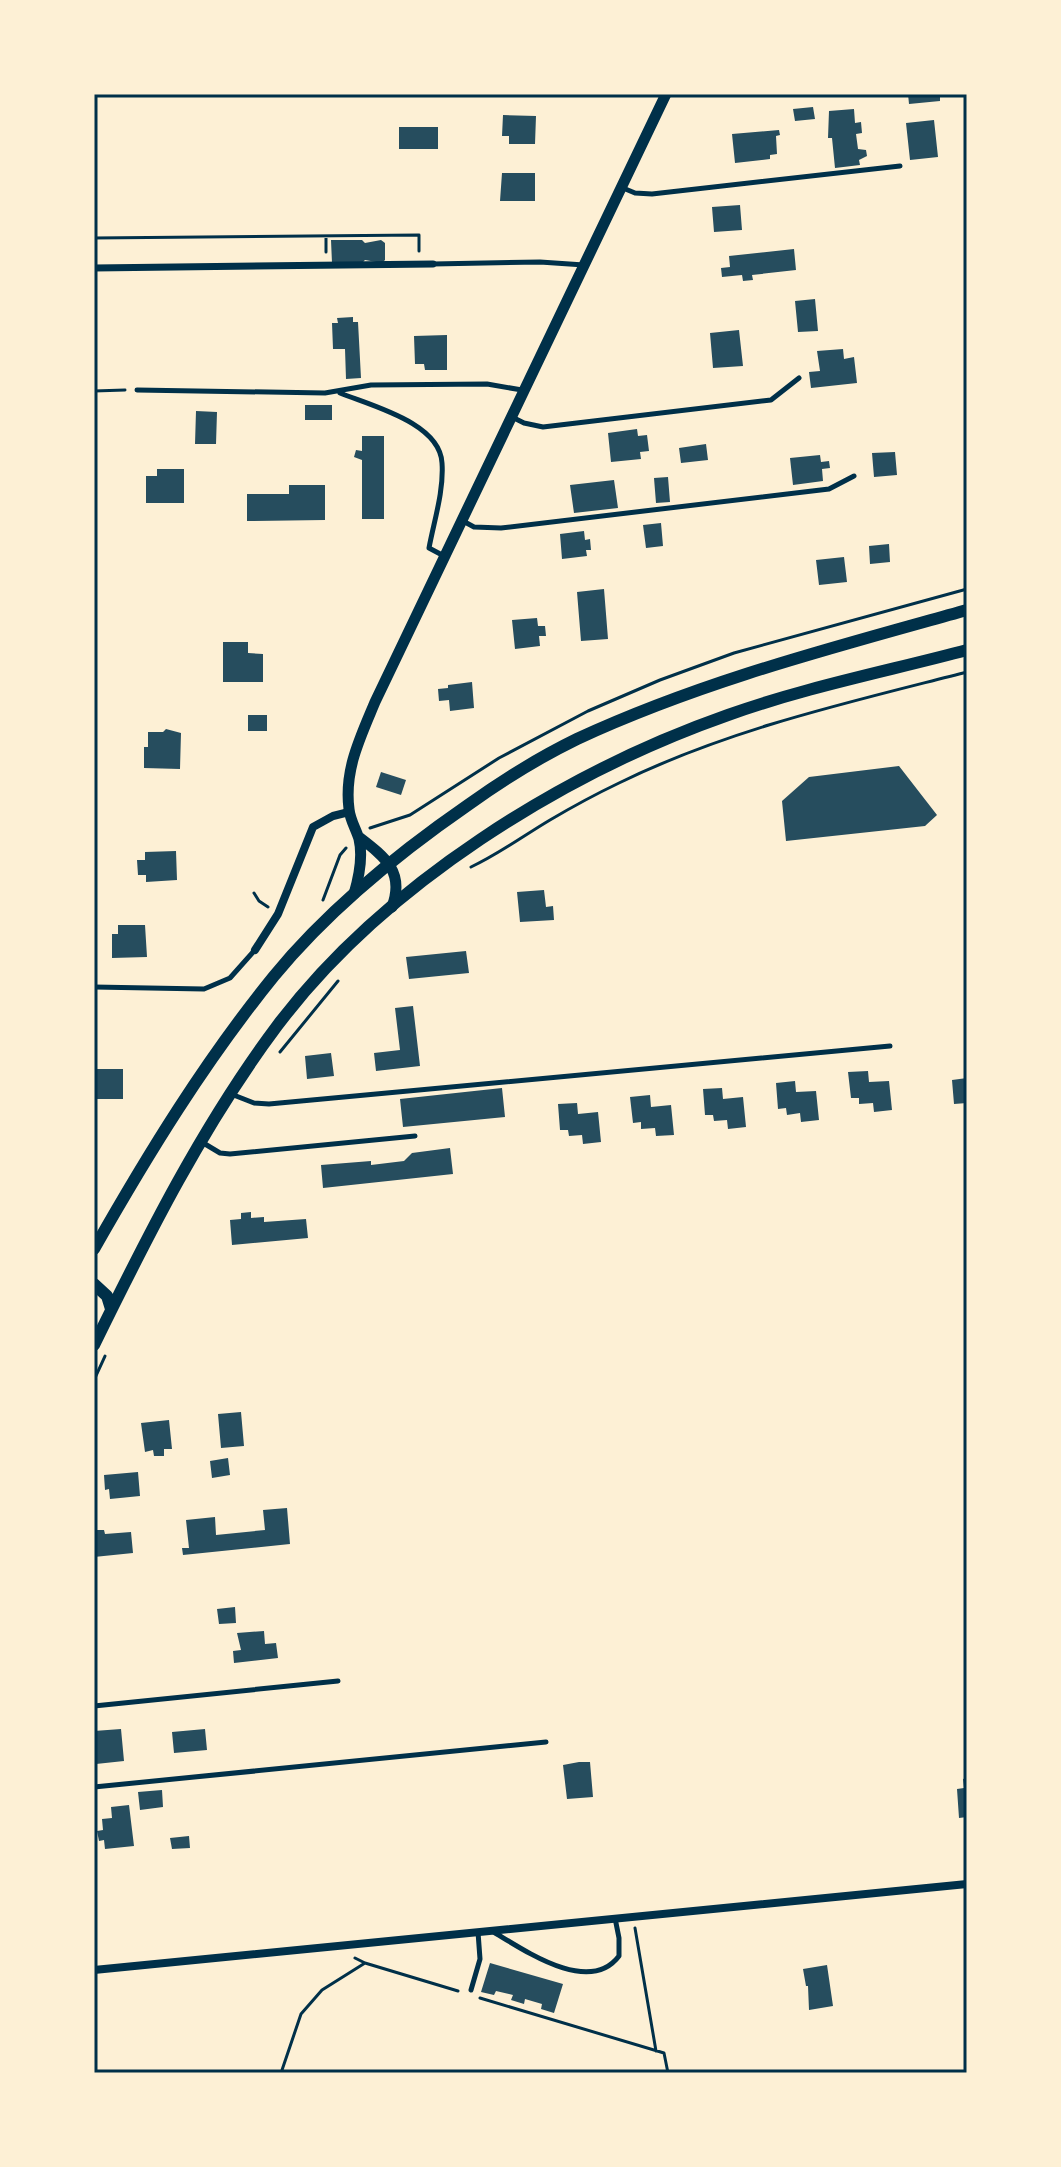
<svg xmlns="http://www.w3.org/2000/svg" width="1061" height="2167" viewBox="0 0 1061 2167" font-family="'DM Sans',sans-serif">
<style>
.building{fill:#264d5e}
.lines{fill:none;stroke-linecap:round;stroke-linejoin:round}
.path{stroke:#003049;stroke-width:3}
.service{stroke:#003049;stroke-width:5}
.pedestrian{stroke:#003049;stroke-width:7}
.minor{stroke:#003049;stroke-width:8}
.tertiary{stroke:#003049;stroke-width:11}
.secondary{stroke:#003049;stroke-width:12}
.neatline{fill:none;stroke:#003049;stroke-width:3}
</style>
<rect width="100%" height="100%" fill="#fdf0d5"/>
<path class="building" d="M908,94h32v7l-31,3z
M813,107l2,12 -20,2 -2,-12z
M854,109l1,14 6,-1 1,11 -6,1 2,15 8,1 1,6 -8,4 1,5 -25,3 -3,-30h-4l1,-27z
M503,115l33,1 -1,28h-26v-8h-7z
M934,120l4,37 -28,3 -4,-37z
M399,127h39v22h-39z
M779,130l1,5 -4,1 1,18 -7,1v4l-35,4 -3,-29z
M502,173h33v28h-35z
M740,205l2,25 -28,2 -2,-25z
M331,240h31l3,3 16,-3 4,3v17l-3,3 -17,-3 -3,3h-30z
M794,249l2,21 -44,5 1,5 -10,1 -1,-6 -20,2 -1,-9 9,-1 -1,-11z
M815,299l3,32 -20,1 -3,-31z
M353,317v5h5l3,56 -15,1 -1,-30h-12l-1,-26h6l-1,-5z
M739,330l4,36 -30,2 -3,-35z
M447,335v35h-22l-1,-6h-9l-1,-28z
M843,349l1,10 10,-2 3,26 -46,5 -2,-16 11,-1 -3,-20z
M305,405h27v15h-27z
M196,411l21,1 -1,32h-21z
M637,429l1,7 9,-1 2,16 -9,1 1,7 -30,3 -3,-29z
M362,436h22v83h-22v-59l-8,-3 2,-7 6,1z
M706,444l2,16 -27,3 -2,-15z
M895,452l2,23 -23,2 -2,-24z
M820,455l1,7 8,-1 1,7 -8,1 1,12 -30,4 -3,-27z
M157,469h27v34h-38v-27h11z
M668,477l2,25 -14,1 -2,-25z
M614,480l4,28 -44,5 -4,-28z
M289,485h36v35l-78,1v-27h42z
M661,523l2,23 -17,2 -3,-23z
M584,531l1,9 5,-1 1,11h-5l1,6 -25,3 -2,-25z
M889,544l1,18 -20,2 -1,-18z
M844,557l3,25 -28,3 -3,-25z
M604,589l4,50 -27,2 -4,-49z
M537,618l1,8h7l1,10h-7l1,10 -25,3 -3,-29z
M223,642h25v11l15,1v28h-40z
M472,682l2,26 -24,3 -1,-11 -10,1 -1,-12 10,-1v-3z
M248,715h19v16h-19z
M166,729l15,4 -1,36 -36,-1v-21h4v-15h15z
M899,766l38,49 -12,11 -139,15 -4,-40 27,-24z
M381,772l25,8 -5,15 -25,-8z
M176,851l1,29 -31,2v-7h-8l-1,-15h8v-8z
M544,890l2,17 7,-1 1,14 -34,2 -3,-30z
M118,925h27l2,32 -35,1v-24h6z
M466,951l3,22 -60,6 -3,-22z
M413,1006l7,60 -44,5 -2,-18 26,-3 -5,-42z
M331,1053l3,23 -27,3 -2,-23z
M94,1069h29v30h-26v-8h-3z
M868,1071l1,11 20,-1 3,29 -18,2 -1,-9 -14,1v-6h-8l-3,-26z
M967,1078v25l-13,1 -2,-24z
M795,1081l1,11 20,-1 3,29 -18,2 -1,-9 -13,2 -1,-7 -8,1 -2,-26z
M502,1088l3,29 -102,10 -3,-28z
M722,1088l1,11 20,-2 3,30 -18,2 -1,-9 -13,1 -1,-6h-8l-2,-26z
M650,1095l1,12 20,-2 3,30 -18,1 -1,-8 -14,1v-7l-8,1 -3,-26z
M577,1103l1,11 20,-2 3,30 -18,2 -1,-9 -13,1 -1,-6h-8l-2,-26z
M450,1148l3,26 -130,14 -2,-23 50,-4v4l33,-4 8,-8z
M251,1212v6l13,-1v5l42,-3 2,19 -76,7 -2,-25 11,-1v-6z
M241,1412l3,34 -23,2 -3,-34z
M169,1420l3,29h-8v7h-10l-1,-6 -8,2 -4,-29z
M228,1458l2,17 -18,3 -2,-17z
M138,1472l2,24 -30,3 -1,-10 -4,1 -1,-15z
M287,1508l3,36 -107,11 -1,-7h7l-3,-28 29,-3 1,18 49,-5 -2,-20z
M94,1530h10l1,4 26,-2 2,21 -39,4z
M235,1607l1,16 -17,1 -2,-15z
M264,1631l1,13 11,-1 2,15 -44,5 -1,-12 8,-1 -4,-17z
M121,1729l3,32 -28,3 -2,-33z
M205,1729l2,21 -33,3 -2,-21z
M579,1762h11l3,35 -26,2 -4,-34z
M967,1778v39l-8,1 -2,-29 7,-1 -1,-9z
M162,1790l1,17 -23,3 -2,-18z
M129,1805l5,41 -29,3 -1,-9 -5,1 -2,-10 6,-1 -1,-11 10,-1 -1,-11z
M189,1836l1,12 -18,1 -2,-11z
M490,1963l73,21 -9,29 -13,-4 1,-5 -17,-5 -1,5 -13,-4 2,-5 -17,-4 -2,4 -13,-3z
M827,1965l6,41 -24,4 -1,-24h-2l-3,-17z"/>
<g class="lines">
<path class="path" d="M326,236v16
M94,238l325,-3v16
M94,391l31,-1
M370,828l40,-13 89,-57 89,-47 72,-31 74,-27 233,-64
M471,867c28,-13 52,-31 79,-47 22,-13 46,-26 69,-37 110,-54 231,-81 348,-111
M254,893l5,8 9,6
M323,900l17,-45 6,-7
M280,1052l58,-71
M94,1380l11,-24
M635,1928l21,123
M355,1958l10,5 93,28
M480,1998l184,55 4,20
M281,2073l20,-59 21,-24 43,-27"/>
<path class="service" d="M623,188l12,5 17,1 248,-28
M433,264l107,-2 44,3
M137,390l188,3 46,-8 116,-1 35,6
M340,393c32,13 100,30 102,70 2,28 -8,58 -13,85l15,8
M512,417l12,6 19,4 228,-27 28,-22
M463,521l11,6 27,1 328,-39 25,-13
M94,987l110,2 26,-11 24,-27
M231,1094l23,9 15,1 621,-58
M200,1141l20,12 10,1 185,-18
M94,1706l244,-25
M94,1787l452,-45
M492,1931c32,19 97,65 127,25v-18l-4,-20
M471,1990l9,-31 -2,-27"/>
<path class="pedestrian" d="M94,268l339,-4"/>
<path class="minor" d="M255,950l23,-36 35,-87 20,-11 16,-4
M94,1970l873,-86"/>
<path class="tertiary" d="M359,837c26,20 46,35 33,70
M354,894c5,-17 9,-38 5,-55 -3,-10 -9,-19 -10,-30 -5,-39 11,-71 26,-107l291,-608"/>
<path class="secondary" d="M94,1249c54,-95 111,-188 180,-273 55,-67 123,-122 194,-171 35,-25 70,-47 109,-66 125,-58 258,-92 390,-129
M94,1284l13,12 4,13
M94,1345c54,-110 109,-220 183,-319 106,-141 286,-253 451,-311 78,-28 160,-44 239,-65"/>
</g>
<rect width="1061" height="2167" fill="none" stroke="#fdf0d5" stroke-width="192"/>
<rect x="96" y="96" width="869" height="1975" class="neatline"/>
</svg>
